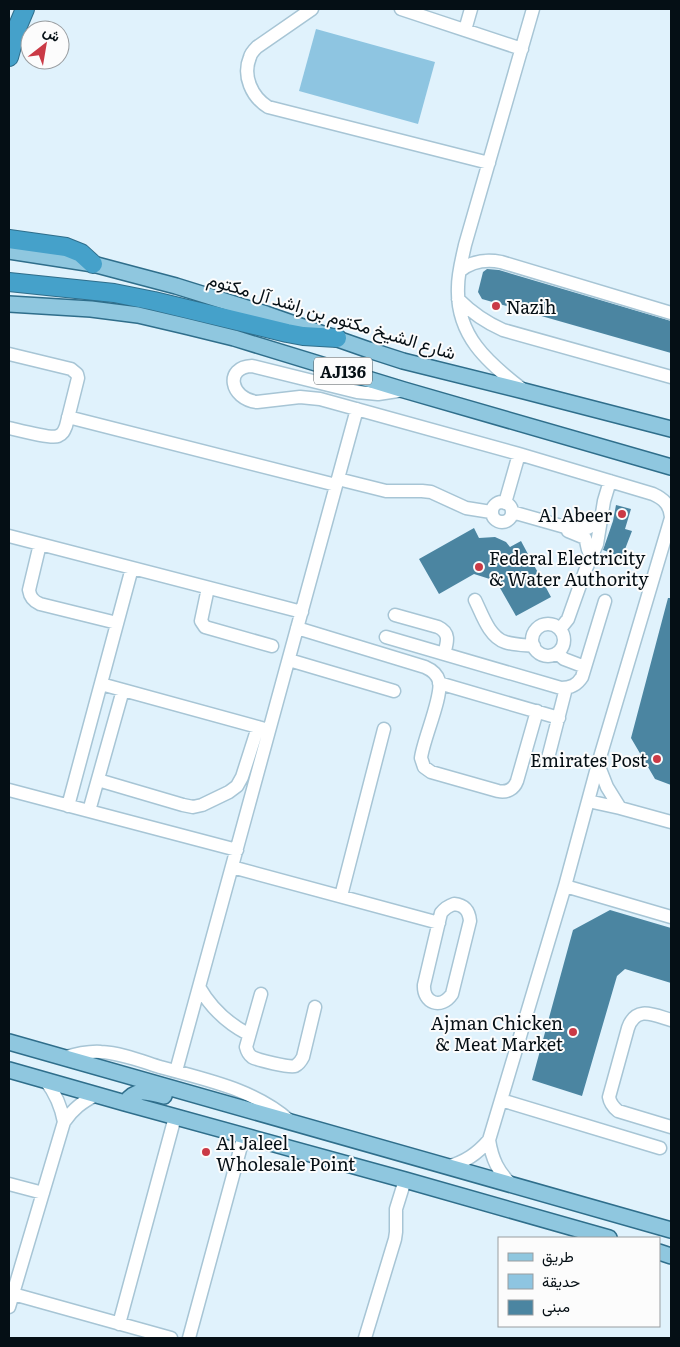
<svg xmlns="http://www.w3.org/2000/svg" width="680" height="1347" viewBox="0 0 680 1347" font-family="Literata,Vazirmatn,serif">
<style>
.green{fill:#8ec5e1}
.building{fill:#4b85a1}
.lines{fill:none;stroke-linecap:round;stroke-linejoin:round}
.minor-casing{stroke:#a7c5d5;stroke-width:15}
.major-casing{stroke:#2f6e8b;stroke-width:18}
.highway-casing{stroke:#2f6e8b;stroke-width:20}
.minor{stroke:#fff;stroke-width:12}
.major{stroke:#8fc7df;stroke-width:15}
.highway{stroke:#45a1ca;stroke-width:18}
.poi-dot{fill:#ca3a46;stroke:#fcfcfc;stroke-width:2}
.labels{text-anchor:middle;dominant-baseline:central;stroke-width:4;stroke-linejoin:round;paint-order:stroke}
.shield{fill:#fcfcfc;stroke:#4f565a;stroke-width:1}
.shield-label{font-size:16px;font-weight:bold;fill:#050f15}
.poi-label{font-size:18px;fill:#050f15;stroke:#fcfcfc;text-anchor:start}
.street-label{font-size:18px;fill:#050f15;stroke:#fcfcfc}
</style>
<rect width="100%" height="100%" fill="#e0f2fc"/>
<path class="green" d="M316,29l119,33 -17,62 -119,-33z"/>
<path class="building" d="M487,269l12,1 172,51v32l-189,-54 -4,-7 5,-20z
M616,505l15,4 -6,20 7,2 -10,26 -19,-7 10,-29z
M474,528l5,10 16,-1 11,5 4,5 11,-6 30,56 -35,19 -20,-35 -22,-7 -35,20 -20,-35z
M668,598h3v187l-16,-6 -24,-41z
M610,910l61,18v55l-46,-14 -8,7 -35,120 -50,-16 41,-150z"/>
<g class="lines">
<defs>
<path id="minor" d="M312,9l-55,38c-3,3 -6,6 -7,10 -8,19 2,40 18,50l221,56
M401,9l121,40
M465,30l6,-21
M460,271c12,-10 25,-12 41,-9l170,51
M458,299c13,13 27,23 45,31l168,47
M9,354l62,15 6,5 1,4 -12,48c-2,5 -3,8 -8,10 -7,3 -40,-6 -49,-8
M522,389c-35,-27 -66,-54 -64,-102 0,-14 4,-28 7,-42l68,-236
M404,390l-26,4 -21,-2 -105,-26c-28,1 -22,33 5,36l43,-5 20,2 199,55 134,40c11,5 17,11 18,23
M68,417l268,68
M338,479l48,12h36l9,1 35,16 25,4
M492 512a10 10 0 1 1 20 0a10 10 0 1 1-20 0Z
M505,503l14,-49
M512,512l53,15 7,-1 16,2 13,-8
M568,531l17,7c3,6 1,13 7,18
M9,536l293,76
M40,544l-11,46c1,7 4,11 11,14l77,19
M208,588l-7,33 4,6 67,19
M475,600c7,14 14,37 30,42 9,3 19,3 29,4
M395,615l43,12c13,6 9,16 6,27
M532 640a16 16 0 1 1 32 0a16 16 0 1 1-32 0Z
M297,628l128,39c7,3 12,7 14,14 4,15 -16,59 -18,77l3,9 7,5 67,19c9,2 16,-2 19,-10l20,-70
M560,629l8,-10 17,-48 12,-27 7,-43 6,-20
M386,637l175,51c10,0 16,-3 21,-11l23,-76
M557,653l7,6 21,8
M289,660l105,31
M439,683l120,35
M101,684l164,45
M547,762l19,-74
M598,764l9,23 13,21
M98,780l85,25 10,2 9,-2 27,-13 8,-6 5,-9 16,-50
M9,790l228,60
M588,801l32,7 51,14
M68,806l64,-238
M89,811l34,-121
M232,867l207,56
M565,886l106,31
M341,896l43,-167
M454,904c10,1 15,6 16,17l-18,73c-11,16 -29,9 -28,-9l17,-72c4,-5 7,-7 13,-9z
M199,987c12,21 28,36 49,47
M261,994l-15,53c1,4 2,7 6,10 5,3 38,11 43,9 4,-2 6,-5 8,-9l12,-50
M671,1020c-17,-5 -35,-15 -43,8l-19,69c1,6 4,10 9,14l53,16
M63,1058c13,-4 25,-7 38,-6 20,1 40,9 59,15 46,13 94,22 130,54
M176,1071l181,-662
M46,1081c10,13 15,25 18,41
M501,1100l159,48
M447,1167c18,-5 30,-13 42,-27
M9,1184l34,9
M512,1185c-14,-13 -20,-26 -23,-45l76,-254 33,-122 73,-246
M13,1294l158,44
M9,1307l55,-185c9,-13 18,-20 32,-27
M119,1324l56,-207
M189,1338l55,-203
M365,1338l30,-99 1,-7v-23l9,-29"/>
<path id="major" d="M9,251l84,13 83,22 90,28 103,36 34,11 121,30 147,38
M9,304l82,5 47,6 47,11 49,12 170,52 267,77
M9,1042l662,188
M9,1070l116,33 280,77 204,58
M125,1103c12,-16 23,-11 39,-7
M659,1252l12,4"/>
<path id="highway" d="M9,57l8,-29 8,-19
M9,239l57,8 15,6 12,11
M9,282l105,11 40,8 133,32 16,3 34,2"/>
</defs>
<use href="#minor" class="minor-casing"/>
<use href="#major" class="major-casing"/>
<use href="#highway" class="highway-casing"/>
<use href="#minor" class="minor"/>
<use href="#major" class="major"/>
<use href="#highway" class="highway"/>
</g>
<g class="poi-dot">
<circle cx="496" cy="306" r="5"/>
<circle cx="622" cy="514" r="5"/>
<circle cx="479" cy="567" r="5"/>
<circle cx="657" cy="759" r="5"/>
<circle cx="573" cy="1032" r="5"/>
<circle cx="206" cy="1152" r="5"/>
</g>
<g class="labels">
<rect class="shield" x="314" y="357.5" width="58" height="27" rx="4"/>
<g class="shield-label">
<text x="343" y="371">AJ136</text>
</g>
<g class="poi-label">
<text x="506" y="306">Nazih</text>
<text x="612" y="514" text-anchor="end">Al Abeer</text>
<text x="489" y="557">Federal Electricity<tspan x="489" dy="21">&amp; Water Authority</tspan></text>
<text x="647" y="759" text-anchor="end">Emirates Post</text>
<text x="563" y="1022" text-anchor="end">Ajman Chicken<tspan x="563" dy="21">&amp; Meat Market</tspan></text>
<text x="216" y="1142">Al Jaleel<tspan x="216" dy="21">Wholesale Point</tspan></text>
</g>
<g class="street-label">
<text transform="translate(332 315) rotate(17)">شارع الشيخ مكتوم بن راشد آل مكتوم</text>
</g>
</g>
<rect width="680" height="1347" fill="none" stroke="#050f15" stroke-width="20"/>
<rect x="498" y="1237" width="162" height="90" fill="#fcfcfc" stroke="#999da0"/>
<rect x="508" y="1253" width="25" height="8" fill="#8fc7df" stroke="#999da0"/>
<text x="542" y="1262" font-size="15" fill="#050f15">طريق</text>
<rect x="508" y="1274" width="25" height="15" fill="#8ec5e1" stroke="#999da0"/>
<text x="542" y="1287" font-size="15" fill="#050f15">حديقة</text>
<rect x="508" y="1300" width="25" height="15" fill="#4b85a1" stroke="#999da0"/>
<text x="542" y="1312" font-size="15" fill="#050f15">مبنى</text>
<g transform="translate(45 45) rotate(31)"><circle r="24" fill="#fcfcfc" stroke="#999da0"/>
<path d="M0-4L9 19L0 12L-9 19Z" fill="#ca3a46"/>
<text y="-8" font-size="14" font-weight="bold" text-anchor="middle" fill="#050f15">ش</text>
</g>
</svg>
